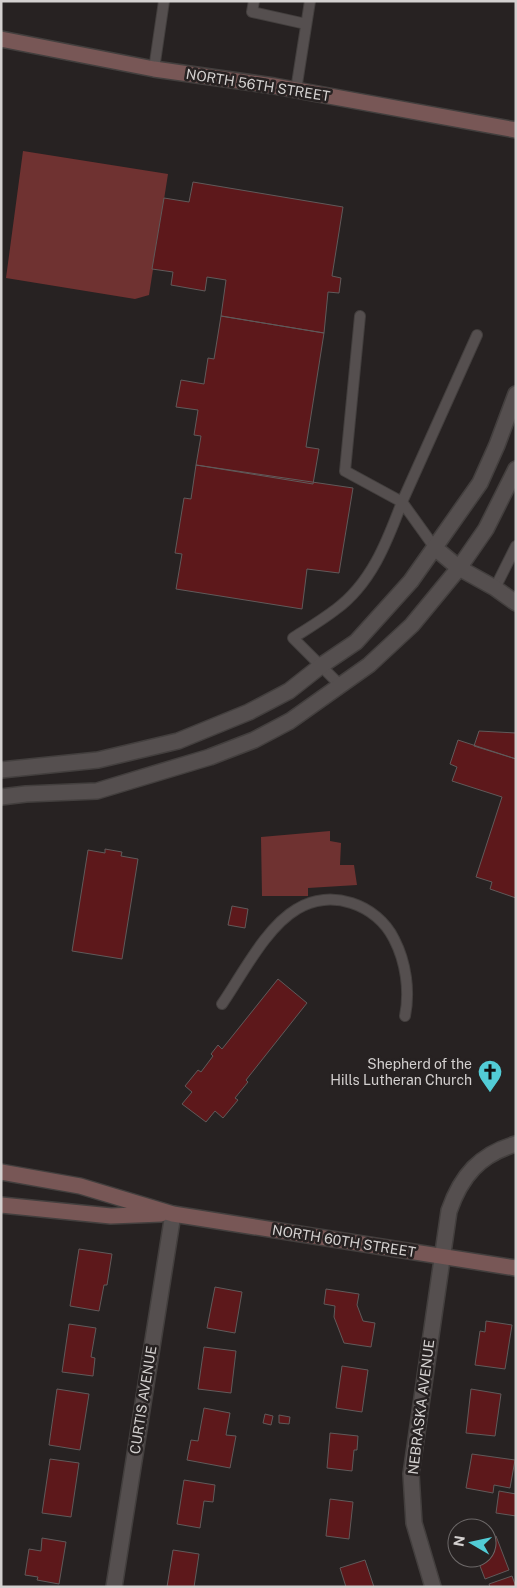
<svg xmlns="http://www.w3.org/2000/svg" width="517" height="1588" viewBox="0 0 517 1588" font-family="'Public Sans',sans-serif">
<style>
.green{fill:#6f3231}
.building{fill:#5d181b;stroke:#605a5a}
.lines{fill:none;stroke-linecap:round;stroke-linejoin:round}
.lane-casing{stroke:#433f3e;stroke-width:12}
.street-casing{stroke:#433f3e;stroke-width:18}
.secondary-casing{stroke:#433f3e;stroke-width:18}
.lane{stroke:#554f4f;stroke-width:10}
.street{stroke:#554f4f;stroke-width:15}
.secondary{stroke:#785756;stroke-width:15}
.labels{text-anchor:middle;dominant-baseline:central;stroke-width:5;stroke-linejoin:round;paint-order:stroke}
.street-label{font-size:14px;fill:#d4d1d0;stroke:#272222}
.poi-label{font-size:14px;fill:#d4d1d0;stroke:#272222;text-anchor:end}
</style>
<rect width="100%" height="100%" fill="#272222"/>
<path class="green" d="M23,151l145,23 -19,121 -14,4 -129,-21z
M330,831v10l11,2 -1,22h14l3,20 -49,3v8h-46l-1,-59z"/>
<path class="building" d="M193,182l150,25 -11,69 9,2 -2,15 -11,-1 -4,41 -103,-17 5,-36 -19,-3 -2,14 -34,-6 2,-13 -21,-3 12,-71 25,4z
M221,316l103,17 -18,114 13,2 -6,35 -117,-19 5,-29 -7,-1 4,-25 -22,-3 5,-27 23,4 4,-26 6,1z
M196,465l157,23 -14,85 -32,-4 -5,40 -126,-20 6,-35 -7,-1 9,-55 7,1z
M479,731l37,2v26l-42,-13z
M458,740l58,19v139l-26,-9 2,-7 -16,-5 26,-80 -50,-16 5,-14 -7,-3z
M105,849l17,3 -1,4 17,3 -16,100 -50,-8 16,-101 17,3z
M232,906l16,3 -3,19 -17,-3z
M278,979l29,24 -61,77 2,2 -13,16 3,2 -15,18 -8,-7 -9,11 -24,-18 10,-12 -7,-6 13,-16 3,2 12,-16 -2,-2 7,-9 4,4z
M79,1249l33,5 -5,31h-3l-5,26 -29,-5z
M215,1287l27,5 -7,41 -28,-5z
M326,1289l33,5 -2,11 6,16 12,2 -4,24 -27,-4 -10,-26 1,-11 -11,-2z
M486,1321l26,4 -7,44 -30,-4 5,-34 5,1z
M69,1324l27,4 -5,29 4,1 -2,18 -31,-4z
M204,1347l32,4 -5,42 -33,-4z
M342,1366l26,4 -6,42 -26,-4z
M57,1389l32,5 -9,56 -31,-5z
M471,1389l30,5 -6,42 -29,-3z
M204,1408l26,5 -4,22 10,1 -6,32 -43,-8 4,-20 7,1z
M265,1414l8,2 -2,9 -8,-2z
M279,1415l11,2 -1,7 -10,-1z
M330,1433l28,3 -1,14h-3l-2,21 -25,-3z
M472,1454l43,6 -5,28 -16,-3 -1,8 -27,-5z
M50,1459l29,4 -8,54 -29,-4z
M184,1480l31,5 -2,17 -9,-1 -4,27 -23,-4z
M499,1491l17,3v22l-20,-3z
M330,1499l23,3 -4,37 -23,-3z
M496,1536l13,34 -24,9 -8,-21h10v-18z
M42,1538l24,4 -7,42 -22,-4 1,-3 -13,-2 4,-26 12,2z
M173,1550l26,4 -5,33h-27z
M365,1560l9,27h-28l-6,-19z
M512,1576l4,11h-26l-1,-3z"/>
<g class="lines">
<defs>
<path id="lane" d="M254,1l-2,11 54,12
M154,69l10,-68
M296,90l14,-89
M360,316l-15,155 57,31 75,-167
M402,502l33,46
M495,588l21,-42
M340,685l-47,-47c14,-9 29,-18 42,-28 36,-26 52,-68 67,-108
M222,1004c20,-29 44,-77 75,-95 33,-21 80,-5 97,30 12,23 16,52 11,77"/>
<path id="street" d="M435,548l24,20 36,20 21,15
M1,770l97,-10 80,-19 71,-29 40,-21 33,-26 34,-23 55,-61 69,-98 17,-38 19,-51
M1,797l25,-3 71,-3 113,-34 44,-17 36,-19 79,-56 43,-40 47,-57 27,-39 30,-60
M114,1587l59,-373
M433,1587l-19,-64 -3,-49 38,-263c12,-35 31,-57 67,-67"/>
<path id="secondary" d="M1,39l153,30 120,17 242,44
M1,1172l79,14 93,28 343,54
M1,1205l110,11 50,-2"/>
</defs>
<use href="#lane" class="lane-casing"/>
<use href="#street" class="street-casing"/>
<use href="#secondary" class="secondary-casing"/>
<use href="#lane" class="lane"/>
<use href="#street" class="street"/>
<use href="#secondary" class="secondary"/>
</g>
<defs>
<symbol id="church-pin" viewBox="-11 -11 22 30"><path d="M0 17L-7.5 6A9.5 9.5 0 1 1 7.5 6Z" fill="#52ccd6" stroke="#272222"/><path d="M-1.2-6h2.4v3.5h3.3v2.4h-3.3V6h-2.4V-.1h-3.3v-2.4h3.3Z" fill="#111"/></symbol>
</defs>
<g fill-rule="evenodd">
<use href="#church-pin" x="476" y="1058" width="28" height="38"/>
</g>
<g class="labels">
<g class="street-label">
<text transform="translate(258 85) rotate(9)">NORTH 56TH STREET</text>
<text transform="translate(344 1241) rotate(9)">NORTH 60TH STREET</text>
<text transform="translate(143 1400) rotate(-81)">CURTIS AVENUE</text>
<text transform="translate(421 1407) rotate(-83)">NEBRASKA AVENUE</text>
</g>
<g class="poi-label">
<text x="472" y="1064">Shepherd of the<tspan x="472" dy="16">Hills Lutheran Church</tspan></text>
</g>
</g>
<rect width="517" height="1588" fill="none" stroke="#d4d1d0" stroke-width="5"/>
<g transform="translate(472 1543) rotate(279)"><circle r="24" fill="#272222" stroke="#6c6868"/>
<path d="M0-4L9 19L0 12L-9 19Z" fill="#52ccd6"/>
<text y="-8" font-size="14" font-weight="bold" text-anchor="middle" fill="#d4d1d0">N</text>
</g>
</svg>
